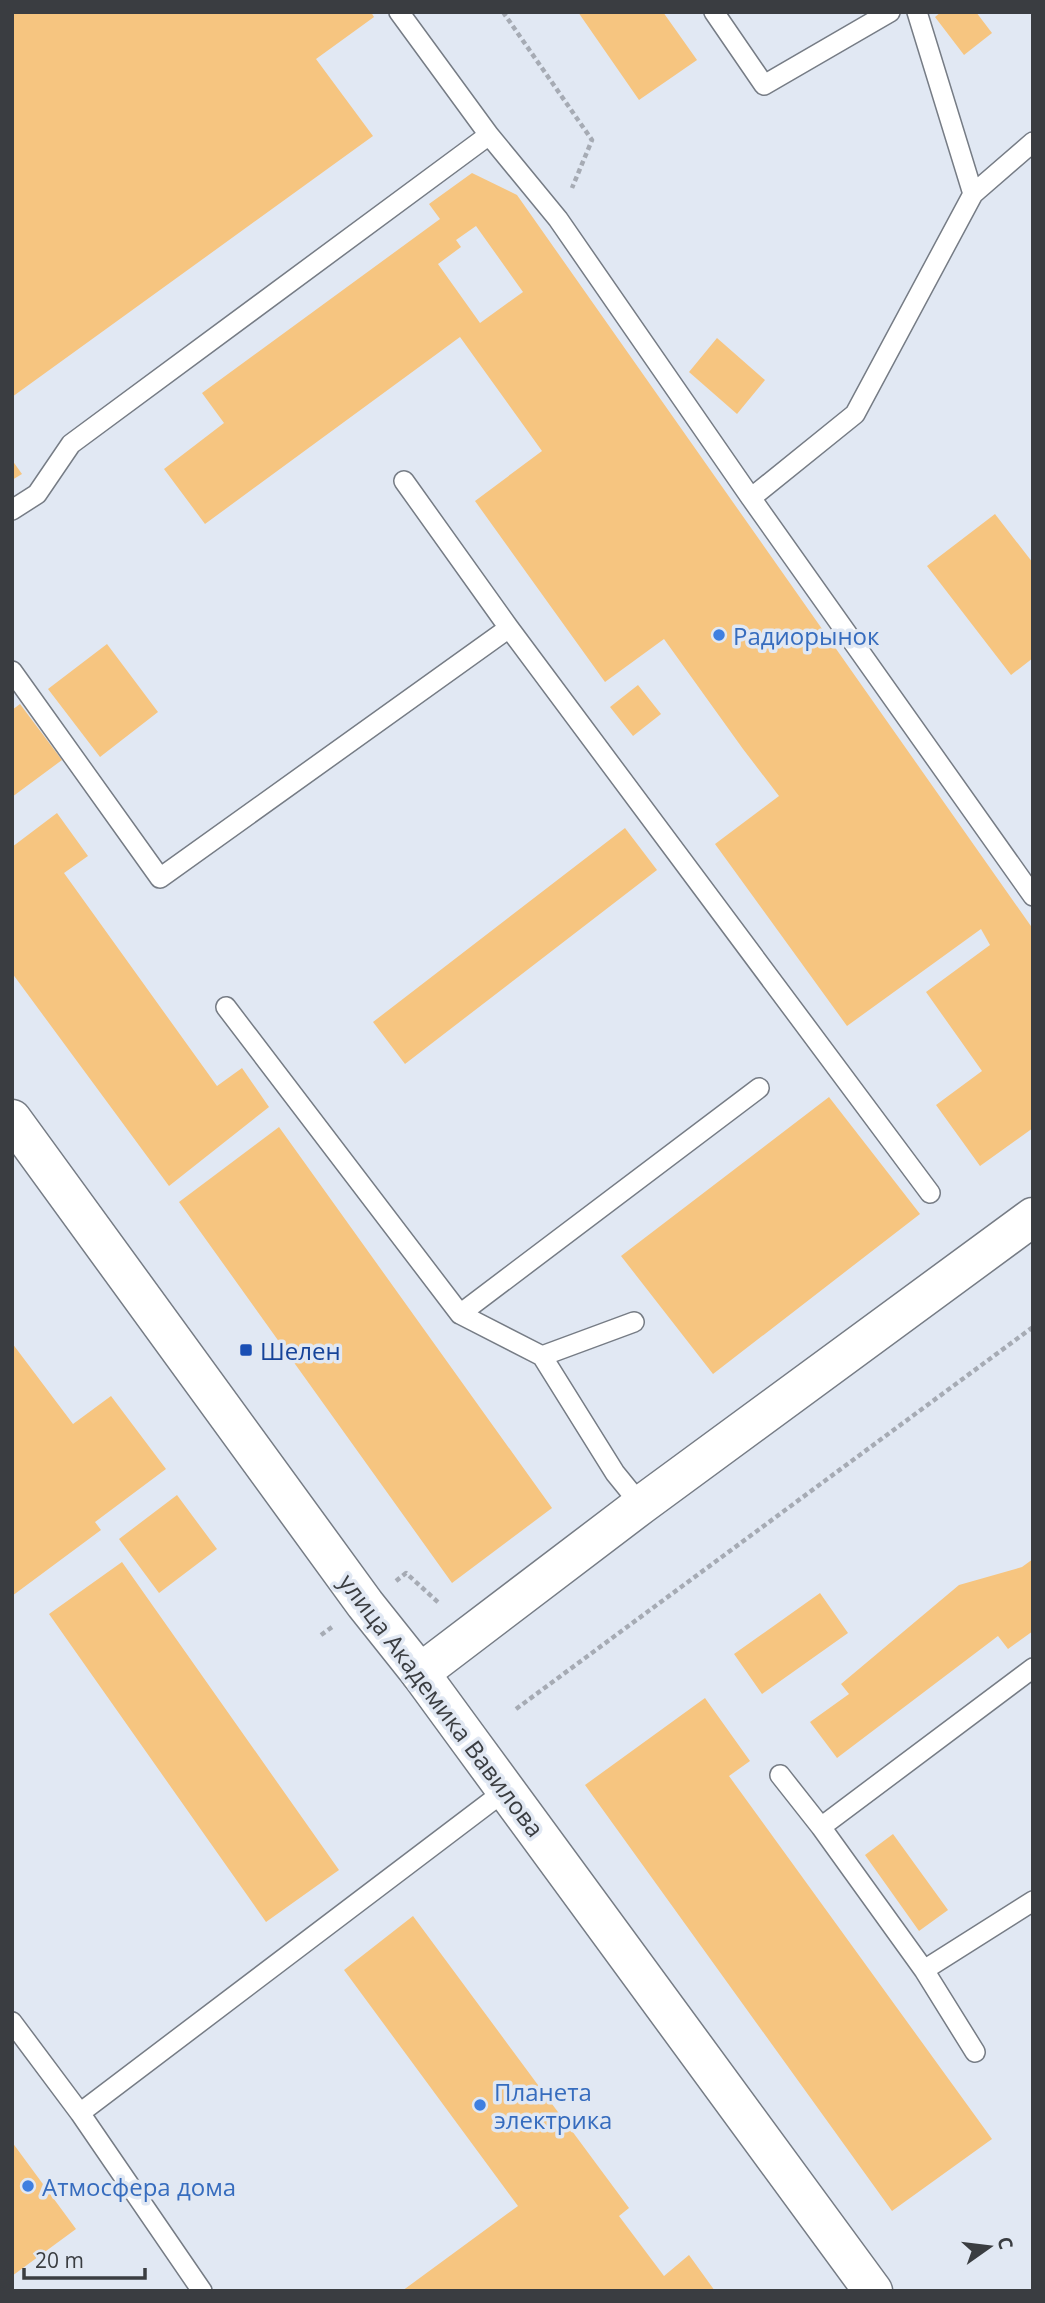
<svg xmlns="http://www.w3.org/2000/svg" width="1045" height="2303" viewBox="0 0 1045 2303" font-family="'Open Sans',sans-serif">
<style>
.building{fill:#f6c580;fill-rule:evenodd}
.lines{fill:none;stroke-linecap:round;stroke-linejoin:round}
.lane-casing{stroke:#767c85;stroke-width:22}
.street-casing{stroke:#767c85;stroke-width:41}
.secondary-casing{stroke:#767c85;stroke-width:41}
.path{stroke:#a6abb4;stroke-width:4.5;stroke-dasharray:5 3.5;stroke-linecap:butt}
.lane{stroke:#fff;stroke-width:19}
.street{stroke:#fff;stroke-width:38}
.secondary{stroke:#fff;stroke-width:38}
.shop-dot{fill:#3f7fe0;stroke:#e1e8f3;stroke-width:2.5}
.transit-dot{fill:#1a4fb4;stroke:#e1e8f3;stroke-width:2.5}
.labels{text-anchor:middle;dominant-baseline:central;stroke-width:7;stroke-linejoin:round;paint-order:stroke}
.shop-label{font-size:24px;fill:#366cbe;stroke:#e1e8f3;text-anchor:start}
.transit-label{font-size:24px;fill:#164399;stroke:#e1e8f3;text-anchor:start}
.street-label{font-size:24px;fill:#3a3d41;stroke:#e1e8f3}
</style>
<rect width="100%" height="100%" fill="#e1e8f3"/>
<path class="building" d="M12,12h359l3,5 -58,42 57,77 -361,261z
M578,12h85l34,48 -58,40z
M941,12h35l16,21 -28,22 -29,-38z
M472,173l45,22 516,734v199l-53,38 -44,-61 46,-34 -56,-79 64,-47 -9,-16 -134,97 -132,-182 64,-48 -36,-47 -79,-110 -59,43 -130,-181 67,-50 -82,-114 -255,187 -41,-55 60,-46 -22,-30 238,-174 -11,-15zM476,226l47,66 -43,31 -42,-59 23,-17 -5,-7z
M717,338l48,42 -28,34 -48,-42z
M12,460l10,14 -10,6z
M995,514l38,49v95l-22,17 -84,-109z
M107,644l51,68 -58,45 -52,-68z
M638,685l23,29 -28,22 -23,-29z
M20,704l42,56 -50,37v-87z
M57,813l31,43 -24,17 153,213 25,-18 27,39 -100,79 -157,-213v-126z
M625,828l32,42 -252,194 -32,-42z
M829,1097l91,117 -207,160 -92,-118z
M279,1127l273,381 -100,75 -273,-381z
M12,1343l61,81 38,-28 55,73 -71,53 6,8 -89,66z
M177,1495l40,54 -58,44 -40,-54z
M1033,1559v72l-25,18 -10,-13 -161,122 -27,-36 39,-28 -8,-10 118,-99 63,-18z
M122,1562l217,308 -73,52 -217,-308z
M820,1593l28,40 -86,61 -28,-40z
M705,1698l45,63 -21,15 263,363 -100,72 -307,-426z
M893,1834l55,76 -29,21 -54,-76z
M413,1916l216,292 -10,8 45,60 25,-21 26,36h-313l116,-85 -174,-236z
M12,2142l64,87 -64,47z"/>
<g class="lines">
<defs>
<path id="lane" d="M399,12l90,123 69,84 193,279
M714,12l50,73 126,-73
M917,12l56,182 -118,220 -104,84 282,398
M973,194l60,-52
M404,481l105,147 421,565
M12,510l25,-16 34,-50 418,-309
M12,671l148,207 349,-250
M226,1007l234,307 82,42 73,117 26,32
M460,1314l299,-226
M542,1356l92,-34
M780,1775l41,52
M924,1970l109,-69
M12,2022l68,91
M975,2052l-51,-82 -103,-143 212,-159
M202,2291l-122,-178 426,-323"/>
<path id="street" d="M420,1673l221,-168 392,-288"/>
<path id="secondary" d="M12,1119l353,485 55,69 49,67 404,551"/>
</defs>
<use href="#lane" class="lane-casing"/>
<use href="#street" class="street-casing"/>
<use href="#secondary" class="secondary-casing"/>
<path class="path" d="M503,12l89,128 -20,48
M396,1581l10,-8 34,31
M321,1635l11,-8
M516,1709l517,-382"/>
<use href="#lane" class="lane"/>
<use href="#street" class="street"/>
<use href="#secondary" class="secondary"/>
</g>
<g class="shop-dot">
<circle cx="719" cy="635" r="7"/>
<circle cx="480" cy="2105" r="7"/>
<circle cx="28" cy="2186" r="7"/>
</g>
<rect class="transit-dot" x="239" y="1343" width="14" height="14" rx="3.5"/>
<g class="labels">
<g class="shop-label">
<text x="733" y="635">Радиорынок</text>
<text x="494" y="2091">Планета<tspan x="494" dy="28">электрика</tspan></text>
<text x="42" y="2186">Атмосфера дома</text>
</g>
<g class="transit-label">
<text x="260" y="1350">Шелен</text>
</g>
<g class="street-label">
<text transform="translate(442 1705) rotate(53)">улица Академика Вавилова</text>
</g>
</g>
<rect width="1045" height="2303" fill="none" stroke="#3a3d41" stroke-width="28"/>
<g transform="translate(989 2247) rotate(76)" stroke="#e1e8f3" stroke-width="5" paint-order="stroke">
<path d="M0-5L12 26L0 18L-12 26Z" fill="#3a3d41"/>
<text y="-10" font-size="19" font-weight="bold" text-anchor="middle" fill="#3a3d41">С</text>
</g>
<path d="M24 2268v10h121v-10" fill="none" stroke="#3a3d41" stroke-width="3.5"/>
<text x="35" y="2268" font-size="21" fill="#3a3d41" stroke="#e1e8f3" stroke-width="5" paint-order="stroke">20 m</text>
</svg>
